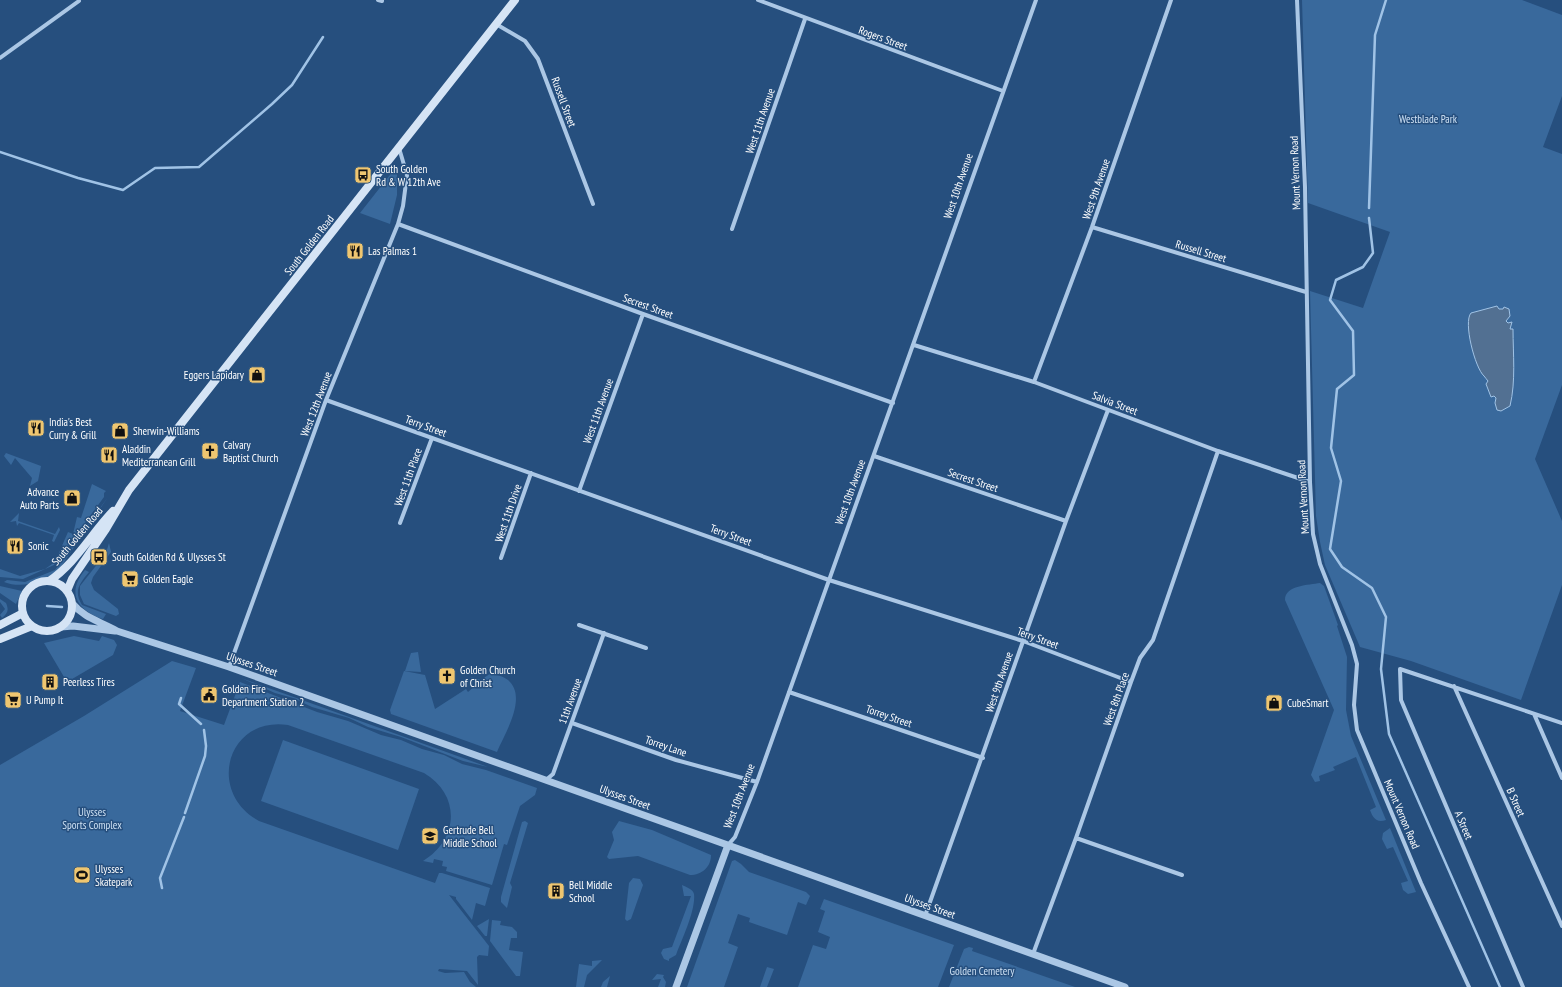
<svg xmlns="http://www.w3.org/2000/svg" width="1562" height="987" viewBox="0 0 1562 987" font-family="'PT Sans Narrow',sans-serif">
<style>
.green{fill:#39699c}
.water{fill:#527092;stroke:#a0c3e6}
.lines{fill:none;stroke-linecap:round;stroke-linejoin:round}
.stream{stroke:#a0c3e6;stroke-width:2.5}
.minor{stroke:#abc7e5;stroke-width:4}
.tertiary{stroke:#abc7e5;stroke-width:7}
.secondary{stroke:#d5e4f5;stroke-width:8}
.labels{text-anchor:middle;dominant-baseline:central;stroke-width:3;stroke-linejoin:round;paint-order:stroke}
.street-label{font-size:11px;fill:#fff;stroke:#264f7e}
.park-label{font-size:11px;fill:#cee1f4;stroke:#264f7e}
.poi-label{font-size:11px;fill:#fff;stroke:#264f7e;text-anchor:start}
</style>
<rect width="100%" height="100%" fill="#264f7e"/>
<path class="green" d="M1302,0h220l40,15v81l-19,51 19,7v231l-27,74 27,62v64l-41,115 -110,-39 -51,-14 -35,-82 -5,-23 -4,-26 -6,-225 53,17 27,-76 -82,-29z
M393,171l4,2v22l-7,29 -30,-11z
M6,453l35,13 -3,15 -8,5 2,-8 -17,-20 -4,7 -7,-9z
M92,484l14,7 -2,2v4l-50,68 -31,14 -23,-2v-8l20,7 25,-7 7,-5 6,-9 10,-23 5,2 4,-17 4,1z
M108,497l-50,74c-15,11 -36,18 -54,11l3,-2 18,2 30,-12z
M19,513l-1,8 37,13 4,-7 1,3 -6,12 -2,-1 2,-6 -35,-12 -2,3 -1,-5 -6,1z
M109,543l2,9 -18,25 -2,6 3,7 24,19 1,5 -3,2 -32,-12 -4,-9v-9l26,-33z
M85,570l4,2c-9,11 -16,19 -7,33l24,9 -3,5c-26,-9 -37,-26 -18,-49z
M1320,583l4,3 14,39 -1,1 10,31 -1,53 5,26 35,84c-10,3 -13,-2 -16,-10l6,-3 -20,-50 -23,10 2,3 -16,6 1,5 -5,1 -4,-7 23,-65 -49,-110c0,-15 24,-15 35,-17z
M0,586l22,5 -6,13 -16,-11z
M0,599l6,4c3,7 2,10 -4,15l-2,-3 5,-6 -5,-7z
M74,636l25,5 3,-5 12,4 3,5 -4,10 -46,27 -23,-39z
M418,652l3,20 -16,-1 6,-18z
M172,661l24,7 -16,43 44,14 16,-43 77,30 31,9 33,14 20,5 21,9 22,6 18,9 24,6 51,18 -2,7 -15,11 -13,39 -3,-1 -12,41 -46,-14 1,-4 -5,-1 1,-5 -9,-2 -1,4 -10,-2c36,-22 38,-66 1,-88l-136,-48c-61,-9 -82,67 -29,96l176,62 4,-10h3l48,15 -5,18 -9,-3 -4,17 -16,-21v-2l-7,-2 40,51 -1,10 -9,-1 -2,2 1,28 -11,-14 -28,-2 -1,2 7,2 19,-1 6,10 6,5h-476v-222l84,-49z
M404,671l21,4 10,34 31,-20 2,3 8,-7 -5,-8 10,3 10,-7c5,2 12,3 17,7 20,17 -3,53 -11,72l-106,-38 -1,-4z
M241,678l247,89 -25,-6 -62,-24 -33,-10 -19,-9 -37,-11 -19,-9 -18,-5z
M283,740l136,49 -21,61 -137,-49z
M525,821l3,2 -18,60 2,4 -5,21 -6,-6v-5l21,-75z
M619,821l33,9 59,25c0,12 -9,20 -21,20l-52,-19 -29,3 -2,-2 7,-17 -2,-8z
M1390,828l26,64 -8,2 -5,-4 -2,-7 7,-2 -15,-34 -6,2 -5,-10 1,-6z
M732,861l3,-1 6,4 8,8 57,20 4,4 -4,9 -8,-3 -11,33 -38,-13 1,-4 -12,-4 -10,29 10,4 -14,40h-37z
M633,878l7,1 3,6 -12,34 -4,2 -2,-2 4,-36z
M682,885c4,2 11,4 12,9 2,16 -12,45 -18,61l-7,4v2l-5,-2 -3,-6 2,-4 9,-2 19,-51h-7z
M824,899l130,46 -16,42h-140l15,-42 13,4 4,-12 -12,-5 7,-21 -5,-2z
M489,919l-2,17h-2l-8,-10z
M492,920l9,1 -1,4 12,2 5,5v6h-6l-2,12 14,2 -3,24h-4l-26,-35z
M969,947l4,1 -1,3 103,36h-126l15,-38z
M602,960l-15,15 -3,12h-8l3,-23 13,2v-5z
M767,967l7,2 -7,18h-7z
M657,974l7,1 -1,2 3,5 -1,5h-7l3,-8 -9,1z
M610,976l-3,11h-6l2,-5z"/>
<path class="water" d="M1497,306l2,3h4l1,-2 5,2 1,7 -4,5 2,2 4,-1 -2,7h3c0,25 3,52 -3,77l-9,5 -4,-1 -2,-7 1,-5 -2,-2 -3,1 -5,-13 2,-3c-1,-2 -3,-3 -4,-5 -9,-8 -21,-54 -13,-63z"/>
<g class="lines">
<path class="stream" d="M0,152l78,26 45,12 32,-22 44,-1 73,-63 20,-19 31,-48
M1369,208l6,-173 11,-35
M1369,218l4,35 -10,14 -27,13 -6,20 23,31 1,44 -17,14 -6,59 10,33 -11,68 12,18 30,21 14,29 -5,52 8,65 111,253
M47,606l15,1
M181,698l-2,6 22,20
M185,813l20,-57 1,-10 -2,-16
M162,888l-2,-10 24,-61"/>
<path class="minor" d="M378,0l4,1
M758,0l245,91
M1297,0l8,187 5,295 3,52 7,30 32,81 5,19 -3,41 3,25 64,153 48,104
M496,24l29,17 13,18 55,145
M0,58l79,-57
M398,224l245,90 250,89
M1092,227l214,65
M732,229l73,-210
M914,345l120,37 184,69 92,31
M1034,382l58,-155 79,-227
M326,400l503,180 194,61 108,41
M874,456l192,65
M579,491l64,-177
M400,523l32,-85
M501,558l30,-85
M579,625l67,23
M229,667l97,-267 72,-176 5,-18 4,-31 -8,-27
M1454,686l108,240
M789,692l194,66
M1534,714l28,64
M572,723l104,37 81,22
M546,780l7,-6 51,-141
M1076,838l106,37
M728,845l7,-8 22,-55 279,-782
M925,916l141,-395 42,-111
M1033,954l43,-116 55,-156 9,-24 13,-18 65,-189
M1523,987l-122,-287 -1,-31 162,54"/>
<path class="tertiary" d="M72,603c13,16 28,18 45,28l112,36 896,320
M61,627l12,-1 42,5
M676,987l52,-142"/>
<path class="secondary" d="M49,581c26,-17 42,-47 64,-70
M22 606a25 25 0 1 1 50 0a25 25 0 1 1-50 0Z
M67,591l5,-12 34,-50 23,-39 386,-490
M0,625l23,-12
M0,639l32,-13"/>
</g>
<defs>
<symbol id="bus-square" viewBox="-11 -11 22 22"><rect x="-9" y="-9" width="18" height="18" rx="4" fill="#efc670" stroke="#264f7e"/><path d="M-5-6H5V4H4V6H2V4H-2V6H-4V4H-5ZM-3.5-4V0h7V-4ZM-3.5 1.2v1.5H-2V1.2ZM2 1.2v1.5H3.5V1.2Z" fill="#111"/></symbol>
<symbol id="restaurant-square" viewBox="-11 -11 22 22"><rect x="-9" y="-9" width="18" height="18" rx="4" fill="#efc670" stroke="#264f7e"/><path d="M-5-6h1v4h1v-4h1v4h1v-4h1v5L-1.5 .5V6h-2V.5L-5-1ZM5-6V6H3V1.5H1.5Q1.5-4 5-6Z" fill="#111"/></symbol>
<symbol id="shop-square" viewBox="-11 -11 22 22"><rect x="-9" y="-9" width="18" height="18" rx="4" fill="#efc670" stroke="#264f7e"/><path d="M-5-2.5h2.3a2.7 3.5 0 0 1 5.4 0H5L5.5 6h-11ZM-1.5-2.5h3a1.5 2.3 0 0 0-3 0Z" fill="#111"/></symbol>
<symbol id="church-square" viewBox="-11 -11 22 22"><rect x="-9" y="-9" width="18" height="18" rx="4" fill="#efc670" stroke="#264f7e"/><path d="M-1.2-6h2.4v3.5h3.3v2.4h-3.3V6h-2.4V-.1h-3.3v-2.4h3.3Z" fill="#111"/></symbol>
<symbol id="supermarket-square" viewBox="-11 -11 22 22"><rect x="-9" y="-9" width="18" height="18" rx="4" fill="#efc670" stroke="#264f7e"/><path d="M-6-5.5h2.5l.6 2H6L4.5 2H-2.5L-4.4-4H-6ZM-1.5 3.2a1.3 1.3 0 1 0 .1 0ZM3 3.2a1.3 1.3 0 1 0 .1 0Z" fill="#111"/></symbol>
<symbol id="building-square" viewBox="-11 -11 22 22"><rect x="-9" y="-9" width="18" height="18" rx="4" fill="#efc670" stroke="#264f7e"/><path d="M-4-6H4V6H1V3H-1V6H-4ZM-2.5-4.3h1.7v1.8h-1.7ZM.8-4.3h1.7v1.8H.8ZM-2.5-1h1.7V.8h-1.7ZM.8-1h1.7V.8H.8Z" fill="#111"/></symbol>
<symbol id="civic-square" viewBox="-11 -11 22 22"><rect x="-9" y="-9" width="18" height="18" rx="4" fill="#efc670" stroke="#264f7e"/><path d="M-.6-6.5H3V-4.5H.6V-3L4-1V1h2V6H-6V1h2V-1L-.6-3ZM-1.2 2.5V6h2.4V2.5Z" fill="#111"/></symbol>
<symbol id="school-square" viewBox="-11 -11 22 22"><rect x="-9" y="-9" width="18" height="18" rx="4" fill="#efc670" stroke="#264f7e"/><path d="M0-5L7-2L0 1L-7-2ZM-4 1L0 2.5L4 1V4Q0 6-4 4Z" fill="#111"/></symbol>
<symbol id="stadium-square" viewBox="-11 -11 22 22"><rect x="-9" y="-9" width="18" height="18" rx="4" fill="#efc670" stroke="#264f7e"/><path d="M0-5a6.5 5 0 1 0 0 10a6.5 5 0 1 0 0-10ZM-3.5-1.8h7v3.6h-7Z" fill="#111"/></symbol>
</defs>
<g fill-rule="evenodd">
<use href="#bus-square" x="353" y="165" width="20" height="20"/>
<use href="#restaurant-square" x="345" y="241" width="20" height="20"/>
<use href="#shop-square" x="247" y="365" width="20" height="20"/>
<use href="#restaurant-square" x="26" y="418" width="20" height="20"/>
<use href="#shop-square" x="110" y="421" width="20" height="20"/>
<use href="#church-square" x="200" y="441" width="20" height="20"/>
<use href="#restaurant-square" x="99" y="445" width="20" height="20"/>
<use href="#shop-square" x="62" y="488" width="20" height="20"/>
<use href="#restaurant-square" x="5" y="536" width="20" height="20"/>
<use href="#bus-square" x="89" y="547" width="20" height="20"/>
<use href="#supermarket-square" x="120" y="569" width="20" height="20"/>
<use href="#church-square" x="437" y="666" width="20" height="20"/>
<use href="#building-square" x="40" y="672" width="20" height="20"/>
<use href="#civic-square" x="199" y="685" width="20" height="20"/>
<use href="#supermarket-square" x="3" y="690" width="20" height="20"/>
<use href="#shop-square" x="1264" y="693" width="20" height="20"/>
<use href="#school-square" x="420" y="826" width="20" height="20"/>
<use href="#stadium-square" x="72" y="865" width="20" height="20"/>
<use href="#building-square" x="546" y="881" width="20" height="20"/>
</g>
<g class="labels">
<g class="street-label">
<text transform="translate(883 38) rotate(20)">Rogers Street</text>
<text transform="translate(564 102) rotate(70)">Russell Street</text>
<text transform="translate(760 121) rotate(-71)">West 11th Avenue</text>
<text transform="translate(1295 173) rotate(-92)">Mount Vernon Road</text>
<text transform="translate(958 186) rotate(-71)">West 10th Avenue</text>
<text transform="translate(1096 189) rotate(-71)">West 9th Avenue</text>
<text transform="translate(309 245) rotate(-52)">South Golden Road</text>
<text transform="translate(1201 251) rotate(17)">Russell Street</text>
<text transform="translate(648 306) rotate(20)">Secrest Street</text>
<text transform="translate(1115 403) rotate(21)">Salvia Street</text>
<text transform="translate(316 404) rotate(-69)">West 12th Avenue</text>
<text transform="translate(598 411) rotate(-70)">West 11th Avenue</text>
<text transform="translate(426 426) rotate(20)">Terry Street</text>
<text transform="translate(408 477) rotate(-70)">West 11th Place</text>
<text transform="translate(973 480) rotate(19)">Secrest Street</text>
<text transform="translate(850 492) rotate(-70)">West 10th Avenue</text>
<text transform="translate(1303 497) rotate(-93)">Mount Vernon Road</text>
<text transform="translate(508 513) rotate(-71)">West 11th Drive</text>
<text transform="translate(731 535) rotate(20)">Terry Street</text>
<text transform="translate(77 536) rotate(-50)">South Golden Road</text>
<text transform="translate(1038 638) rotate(20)">Terry Street</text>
<text transform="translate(252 664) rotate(19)">Ulysses Street</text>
<text transform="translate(999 682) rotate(-71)">West 9th Avenue</text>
<text transform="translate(1116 699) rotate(-70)">West 8th Place</text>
<text transform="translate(570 701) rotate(-70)">11th Avenue</text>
<text transform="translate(889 716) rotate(19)">Torrey Street</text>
<text transform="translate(666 746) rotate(19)">Torrey Lane</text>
<text transform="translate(739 796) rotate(-69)">West 10th Avenue</text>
<text transform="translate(625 797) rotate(20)">Ulysses Street</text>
<text transform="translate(1516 802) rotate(66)">B Street</text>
<text transform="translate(1402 814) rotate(67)">Mount Vernon Road</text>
<text transform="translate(1464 825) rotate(67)">A Street</text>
<text transform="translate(930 906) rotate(20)">Ulysses Street</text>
</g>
<g class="park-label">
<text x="1428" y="119">Westblade Park</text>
<text x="92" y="812">Ulysses<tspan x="92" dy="13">Sports Complex</tspan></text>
<text x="982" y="971">Golden Cemetery</text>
</g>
<g class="poi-label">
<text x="376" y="169">South Golden<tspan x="376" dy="13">Rd &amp; W 12th Ave</tspan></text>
<text x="368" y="251">Las Palmas 1</text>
<text x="244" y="375" text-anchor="end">Eggers Lapidary</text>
<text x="49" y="422">India's Best<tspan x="49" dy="13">Curry &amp; Grill</tspan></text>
<text x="133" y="431">Sherwin-Williams</text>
<text x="223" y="445">Calvary<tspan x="223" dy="13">Baptist Church</tspan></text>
<text x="122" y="449">Aladdin<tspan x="122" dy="13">Mediterranean Grill</tspan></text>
<text x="59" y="492" text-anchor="end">Advance<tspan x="59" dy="13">Auto Parts</tspan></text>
<text x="28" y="546">Sonic</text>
<text x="112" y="557">South Golden Rd &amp; Ulysses St</text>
<text x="143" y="579">Golden Eagle</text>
<text x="460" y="670">Golden Church<tspan x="460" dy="13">of Christ</tspan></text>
<text x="63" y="682">Peerless Tires</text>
<text x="222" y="689">Golden Fire<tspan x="222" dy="13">Department Station 2</tspan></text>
<text x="26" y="700">U Pump It</text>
<text x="1287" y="703">CubeSmart</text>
<text x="443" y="830">Gertrude Bell<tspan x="443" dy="13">Middle School</tspan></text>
<text x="95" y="869">Ulysses<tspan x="95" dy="13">Skatepark</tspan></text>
<text x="569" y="885">Bell Middle<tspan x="569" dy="13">School</tspan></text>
</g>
</g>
</svg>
